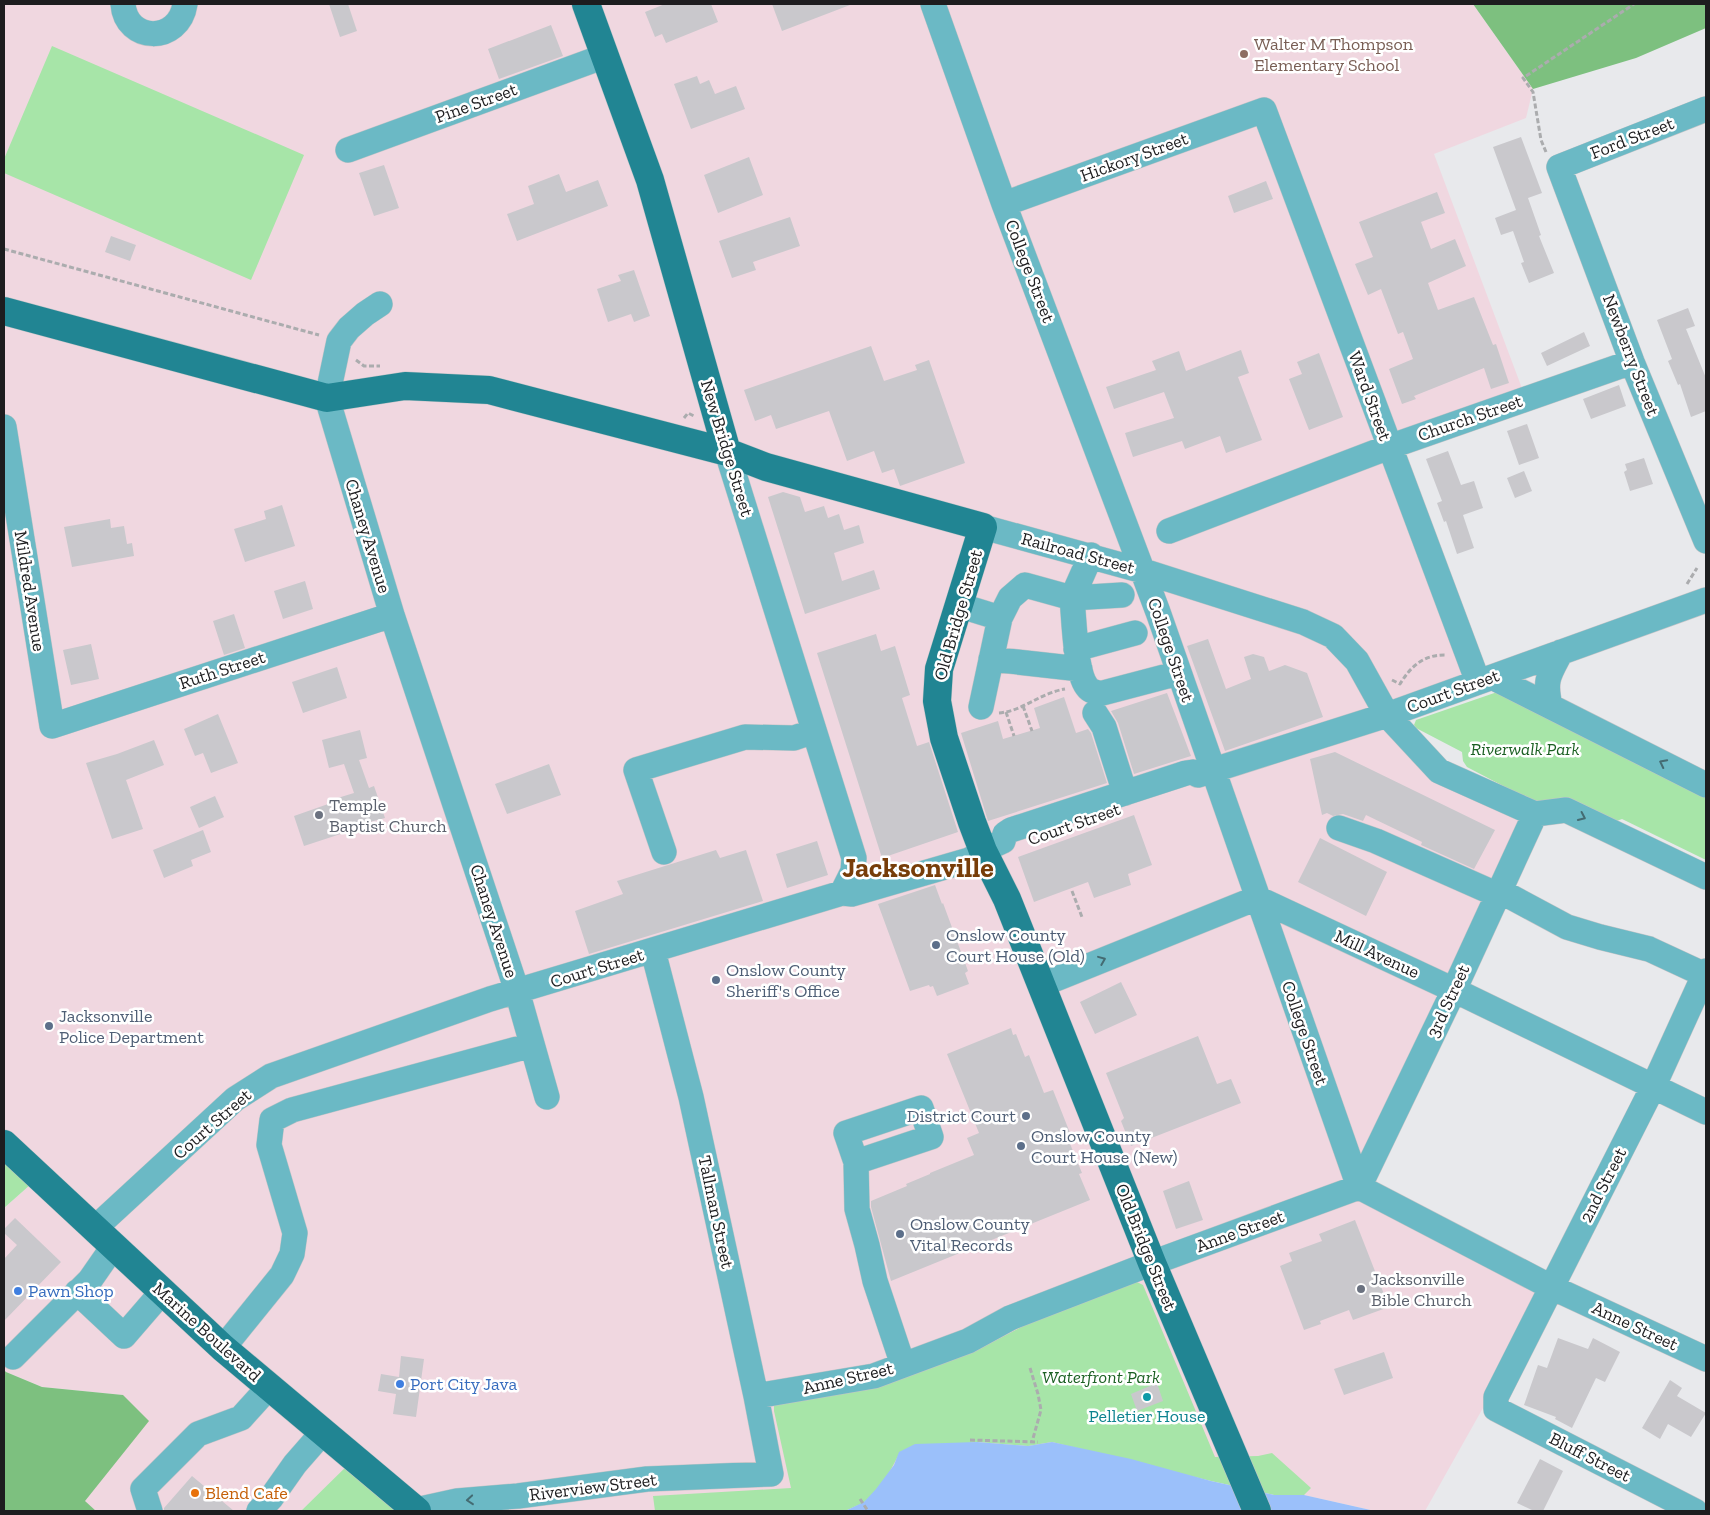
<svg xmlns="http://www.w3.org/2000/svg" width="1710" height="1515" viewBox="0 0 1710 1515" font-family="'Zilla Slab',serif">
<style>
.commercial{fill:#f0d7e0}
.green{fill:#a7e5a8}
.forest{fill:#7dc07f}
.water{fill:#9bc0fa}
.building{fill:#c9c8cc}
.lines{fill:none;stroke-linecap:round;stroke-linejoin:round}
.minor-casing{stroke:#c3c4c7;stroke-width:26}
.major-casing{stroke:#c3c4c7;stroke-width:29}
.path{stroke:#abacae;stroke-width:3;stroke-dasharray:5 2.5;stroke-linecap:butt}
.minor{stroke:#6bb9c5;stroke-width:25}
.major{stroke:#218593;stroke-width:28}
.oneway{stroke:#446b72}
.education-dot{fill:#8d6e63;stroke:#fff;stroke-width:2}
.worship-dot{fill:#6b7280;stroke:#fff;stroke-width:2}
.service-dot{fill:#5c6f8a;stroke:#fff;stroke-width:2}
.shop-dot{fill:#3f7fe0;stroke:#fff;stroke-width:2}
.culture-dot{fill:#0f9aa8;stroke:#fff;stroke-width:2}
.food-dot{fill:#e8710a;stroke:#fff;stroke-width:2}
.labels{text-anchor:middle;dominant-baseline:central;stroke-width:5;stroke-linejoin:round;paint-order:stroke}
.education-label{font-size:18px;fill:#785e54;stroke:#fff;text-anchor:start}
.street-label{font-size:18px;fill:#1d1d1f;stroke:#fff}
.park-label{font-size:18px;font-style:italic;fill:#1b6023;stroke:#fff}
.worship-label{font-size:18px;fill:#5b616d;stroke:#fff;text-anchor:start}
.service-label{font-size:18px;fill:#4e5e75;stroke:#fff;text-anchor:start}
.shop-label{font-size:18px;fill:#366cbe;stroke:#fff;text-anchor:start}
.culture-label{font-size:18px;fill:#0d838f;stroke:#fff}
.food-label{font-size:18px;fill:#c56008;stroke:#fff;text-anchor:start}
.town-label{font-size:28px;font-weight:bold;fill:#773d09;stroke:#fff}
</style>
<rect width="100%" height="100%" fill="#e8e9ec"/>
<path class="commercial" d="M4,4h1469l60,85 -7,29 -92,36 92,245 -137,48 89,235 -91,33 52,56 96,43 -176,373 192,100 -126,224h-50l-71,-16 -327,-53 -132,69h-428l-62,-52 -54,52h-205l-12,-10 39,-106 -81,-8 -36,-15 -2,-2v-162l35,-31 -35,-33z"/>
<path class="green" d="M52,46l252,109 -53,125 -247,-107v-14z
M1503,690l203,106v64l-84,-41 -8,3 -69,-14 -78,-41 -4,-6 -1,-9 -46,-24 -2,-3 2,-5z
M4,1144l35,33 -35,31z
M1137,1282l6,3 72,172 43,-1 14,-3 39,35 -7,7h-30l-63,-14 -159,-39 -24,4 -51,-4 -77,10c-8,17 -21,40 -37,51 -6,3 -12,5 -18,8h-190l-2,-15 138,-8 -17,-77v-6l197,-52 58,-30z
M355,1458l62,53h-116z"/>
<path class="forest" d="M1473,4h233v24l-70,30 -103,31z
M4,1370l2,2 36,15 81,8 26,26 -64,80 11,10h-92z"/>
<path class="water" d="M977,1442l51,4 24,-4 79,17 80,22 63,14h30l71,16h-530l19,-9 12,-13 18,-24 5,-13 16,-8z"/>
<path class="building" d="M329,4h19l9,27 -17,6z
M665,4h46l7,18 -52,21 -4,-9 -7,3 -10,-25z
M772,4h78v1l-68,26z
M551,25l12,31 -64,23 -11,-30z
M697,76l3,8 9,-4 6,14 21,-8 9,23 -54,20 -17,-45z
M1521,137l21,56 -14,5 13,37 -2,1 15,37 -25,10 -8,-20 3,-1 -11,-31 -12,4 -6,-17 21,-8 -23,-63z
M749,157l14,38 -45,18 -14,-38z
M384,165l15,43 -25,8 -15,-43z
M559,174l7,18 32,-12 10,26 -91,35 -10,-27 27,-10 -6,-18z
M1266,181l7,18 -39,14 -6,-17z
M1437,192l8,21 -24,9 10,27 24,-10 11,27 -38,17 10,27 36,-13 19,48 3,-1 13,39 -18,6 -7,-21 -70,28 2,3 -14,5 -13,-35 24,-10 -10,-27 -5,2 -17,-45 -13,6 -13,-31 18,-7 -14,-35z
M790,217l10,29 -47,16 3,8 -24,8 -13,-37z
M111,236l25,9 -6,16 -25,-9z
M634,270l16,46 -16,6 -3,-8 -23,8 -11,-33 24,-8 -3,-6z
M1688,308l7,18 -9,3 20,49v33l-15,6 -11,-33 -2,1 -10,-24 4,-2 -15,-39z
M1584,332l6,14 -43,20 -6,-13z
M871,346l13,35 33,-11 -2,-5 14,-5 36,103 -65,23 -6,-17 -12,4 -8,-22 -27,10 -18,-50 -53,18 -5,-14 -16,6 -11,-31z
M1241,350l8,23 -11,4 24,63 -36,13 -6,-17 -35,13 -3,-8 -49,16 -8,-24 49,-15 -10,-26 -50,17 -8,-22 50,-17 -4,-9 27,-10 7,20z
M1319,353l24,64 -34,13 -20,-51 13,-5 -5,-12z
M1619,385l7,21 -35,13 -8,-20z
M1527,424l12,34 -20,7 -12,-34z
M1448,451l13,34 13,-4 9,27 -20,7 11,33 -17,6 -11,-33 -2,1 -7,-19 5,-2 -16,-42z
M1644,458l9,26 -23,7 -6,-19 3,-2 -2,-6z
M1524,471l8,20 -17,7 -8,-20z
M783,492l17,5 5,15 19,-6 4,12 11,-4 5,16 15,-5 5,18 -30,10 8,28 32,-11 6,19 -75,25 -37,-117z
M282,505l13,41 -50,16 -11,-33 32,-10 -2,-8z
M110,519l1,9 13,-2 3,18 5,-1 2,13 -62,11 -8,-40z
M305,581l8,28 -30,10 -9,-28z
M234,614l11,34 -21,7 -11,-34z
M876,634l5,17 14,-5 15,49 -8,3 15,48 12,-4 29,90 -76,26 -65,-205z
M1208,639l18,50 25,-10 -7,-22 9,-3 11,3 5,14 16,-6 22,8 16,44 -98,34 -38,-105z
M91,644l8,35 -28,6 -8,-35z
M337,667l10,31 -44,15 -11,-31z
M1167,693l24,63 -57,18 -16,-51 -7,-12z
M1064,697l12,36 12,-4 3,4 16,50 -119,38 -27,-88 37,-12 5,18 37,-11 -6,-20z
M218,714l20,49 -27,10 -8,-20 -8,3 -11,-27z
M360,730l7,28 -8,2 10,28 5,-2 11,32 -15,4 1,2 -67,22 -10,-30 37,-13v-3l23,-7 -10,-29 -15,4 -7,-28z
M154,740l10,25 -38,15 17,49 -31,10 -26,-76 31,-9z
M1335,752l160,78 -21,39 -53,-24 1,-3 -56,-27 -3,6 -20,-7 -10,2 -6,-3 -5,2 -12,-56z
M549,764l12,31 -54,19 -12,-30z
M215,796l9,21 -25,11 -9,-21z
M1134,815l18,50 -24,9 3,11 -37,13 -6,-16 -54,20 -16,-45z
M203,830l8,22 -20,8 2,6 -29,12 -11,-28z
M1320,838l67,34 -21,44 -68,-34z
M817,841l11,34 -41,13 -11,-34z
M716,850l4,8 26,-8 17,51 -174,53 -14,-43 48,-17 -6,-13z
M935,885l7,19 1,-1 25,68 -3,2 4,11 -32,12 -4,-10 -3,1 -1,-2 -19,6 -32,-87z
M1121,982l16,33 -42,19 -15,-32z
M1011,1028l2,7 3,-1 9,23 4,-2 15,38 9,-3 17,43 -4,1 16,39 -3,1 11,26 -199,81 -20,-74v-6l36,-15 -1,-2 24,-10v-1l44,-18 -7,-17 12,-5 -32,-79z
M1198,1036l19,48 14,-5 10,24 -110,43 -10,-25 3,-3 -18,-45z
M1189,1181l14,39 -27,9 -13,-38z
M15,1218l46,44 -57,59v-62l13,-14 -13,-12v-4z
M1355,1220l34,87 -36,13 -4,-10 -29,11 1,3 -17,6 -24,-64 12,-5 -3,-8 33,-12 -3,-7z
M1558,1338l30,11 5,-11 27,14 -15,30 -9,-4 -24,50 -17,-9 1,-2 -32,-12 14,-40 9,3z
M1384,1352l9,26 -49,17 -10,-26z
M401,1356l23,3 -8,58 -23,-3 3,-20 -18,-3 3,-17 18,3z
M1670,1380l12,8 -5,8 29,17 -15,24 -23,-13 -8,15 -18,-11z
M1157,1383l6,18 -26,10 -6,-17z
M1540,1459l23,12 -20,40h-9l-17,-8z
M192,1476l42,35h-70v-3z"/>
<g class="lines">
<defs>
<path id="minor" d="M123,4c3,39 56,40 62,0
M933,4l71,200 154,408 201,575
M1706,109l-147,58 73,195 74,179
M348,150l257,-94
M1004,204l260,-94 214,572
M380,304l-15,10 -16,14 -10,13 -12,57 65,217 125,376 30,106
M4,427l48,299 340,-111
M727,452l127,406 -1,13 -11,22
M983,527l160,44 160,51 30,14 24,25 30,54 52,56 96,43 31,-4 140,67
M1169,531l220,-84 243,-85
M1091,555l-19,43 50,-3
M958,605l42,13 10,-20 15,-13 47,13c2,19 3,77 16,90 2,3 8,4 11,6l80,-21
M1076,649l59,-16
M991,659l89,10
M1492,677l214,108
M1550,706c-6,-27 -1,-31 11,-54
M981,707l19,-89
M1095,713l9,14 21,66
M1339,828l37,13 122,54
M1003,841l2,-7 6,-4 175,-57 7,-1 5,3 189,-60 319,-115
M664,852l-28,-82 109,-33 49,1 20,-7
M1500,891l67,36 33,10 49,12 56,26
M1041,985l216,-87 197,92 252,122
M856,1162l-10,-29 75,-25 10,29 -75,25 1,47 10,36 8,36 28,84
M1359,1187l95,-197 81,-176
M94,1229l141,-130 36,-23 219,-77 352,-106 10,1 117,-34 10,-5 7,-6 17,-8
M77,1292l47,44 38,-44
M223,1348l59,-73 10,-21 3,-21 -26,-88 3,-25 20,-10 240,-65
M13,1357l77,-77 23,-33
M756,1396l118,-20 94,-35 42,-23 142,-55 207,-76 192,100 155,72
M416,1510l41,-9 61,-5 129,-17 124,-5 -15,-78 -65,-299 -38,-146
M150,1511l-7,-22 55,-55 43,-16 28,-31
M259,1511l12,-13 24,-34 28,-32
M1695,1511l-199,-102v-12l158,-312 52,-114"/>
<path id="major" d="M586,4l64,176 77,272
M4,311l323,87 78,-12 84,4 238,62 39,15 217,60 -44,142 -2,32 7,37 28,84 11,29 24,48 145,364 105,248
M4,1144l219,204 194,163"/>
</defs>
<use href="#minor" class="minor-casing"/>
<use href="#major" class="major-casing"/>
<path class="path" d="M1546,152l-5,-12 -8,-48 -10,-14 111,-74
M4,249l315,86
M356,360l8,6h16
M684,418l4,-5 6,3
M1687,584l10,-16
M1392,680l8,4c11,-18 24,-30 47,-29
M1023,706l9,25
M1006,712l8,24
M999,713c24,-2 41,-20 66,-24
M1072,891l10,26
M1030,1368l8,26 3,16 -9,32
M970,1440l68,2
M860,1499l8,12"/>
<use href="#minor" class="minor"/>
<use href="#major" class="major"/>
</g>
<defs><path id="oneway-chevron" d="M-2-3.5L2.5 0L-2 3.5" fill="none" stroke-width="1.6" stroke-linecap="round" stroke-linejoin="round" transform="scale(1.25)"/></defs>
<g class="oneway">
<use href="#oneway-chevron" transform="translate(1663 763) rotate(-153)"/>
<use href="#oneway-chevron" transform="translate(1582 817) rotate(25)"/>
<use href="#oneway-chevron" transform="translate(1102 960) rotate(-22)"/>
<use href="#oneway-chevron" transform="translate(470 1500) rotate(175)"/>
</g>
<circle class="education-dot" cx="1244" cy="54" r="5"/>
<g class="worship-dot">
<circle cx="319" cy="815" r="5"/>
<circle cx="1361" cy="1289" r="5"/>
</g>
<g class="service-dot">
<circle cx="936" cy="945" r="5"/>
<circle cx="716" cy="980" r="5"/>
<circle cx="49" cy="1026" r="5"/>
<circle cx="1026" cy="1116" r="5"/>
<circle cx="1021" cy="1146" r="5"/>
<circle cx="900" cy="1234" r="5"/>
</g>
<g class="shop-dot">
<circle cx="18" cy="1291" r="5"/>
<circle cx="400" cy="1384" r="5"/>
</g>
<circle class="culture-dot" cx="1147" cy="1397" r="5"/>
<circle class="food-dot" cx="195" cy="1493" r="5"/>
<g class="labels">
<g class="education-label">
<text x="1254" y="44">Walter M Thompson<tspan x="1254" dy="21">Elementary School</tspan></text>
</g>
<g class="street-label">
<text transform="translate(476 103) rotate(-20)">Pine Street</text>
<text transform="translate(1632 138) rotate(-21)">Ford Street</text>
<text transform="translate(1134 157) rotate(-20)">Hickory Street</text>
<text transform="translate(1030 271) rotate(69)">College Street</text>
<text transform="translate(1631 355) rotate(69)">Newberry Street</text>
<text transform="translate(1370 396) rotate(70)">Ward Street</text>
<text transform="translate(1470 418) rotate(-19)">Church Street</text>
<text transform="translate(727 448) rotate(73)">New Bridge Street</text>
<text transform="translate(368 536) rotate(73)">Chaney Avenue</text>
<text transform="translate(1078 553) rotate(15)">Railroad Street</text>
<text transform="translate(30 591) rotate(81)">Mildred Avenue</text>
<text transform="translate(958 615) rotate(-74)">Old Bridge Street</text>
<text transform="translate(1171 650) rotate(71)">College Street</text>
<text transform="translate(222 670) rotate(-18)">Ruth Street</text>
<text transform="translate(1453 691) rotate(-20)">Court Street</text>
<text transform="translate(1074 824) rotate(-19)">Court Street</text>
<text transform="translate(494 921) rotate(72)">Chaney Avenue</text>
<text transform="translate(1377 954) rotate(25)">Mill Avenue</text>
<text transform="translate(597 968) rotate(-17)">Court Street</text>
<text transform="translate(1448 1001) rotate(-65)">3rd Street</text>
<text transform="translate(1305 1033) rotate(71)">College Street</text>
<text transform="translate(212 1124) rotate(-41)">Court Street</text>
<text transform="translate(1603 1185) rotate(-63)">2nd Street</text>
<text transform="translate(716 1212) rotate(78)">Tallman Street</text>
<text transform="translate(1240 1231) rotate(-20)">Anne Street</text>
<text transform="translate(1146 1247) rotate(68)">Old Bridge Street</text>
<text transform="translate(1635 1326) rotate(25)">Anne Street</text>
<text transform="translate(207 1332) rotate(42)">Marine Boulevard</text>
<text transform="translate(848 1378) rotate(-13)">Anne Street</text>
<text transform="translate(1590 1457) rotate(27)">Bluff Street</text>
<text transform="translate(593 1487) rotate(-7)">Riverview Street</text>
</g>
<g class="park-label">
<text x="1525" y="749">Riverwalk Park</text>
<text x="1101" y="1377">Waterfront Park</text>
</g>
<g class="worship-label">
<text x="329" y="805">Temple<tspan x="329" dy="21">Baptist Church</tspan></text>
<text x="1371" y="1279">Jacksonville<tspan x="1371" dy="21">Bible Church</tspan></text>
</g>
<g class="service-label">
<text x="946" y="935">Onslow County<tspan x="946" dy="21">Court House (Old)</tspan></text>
<text x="726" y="970">Onslow County<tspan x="726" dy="21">Sheriff's Office</tspan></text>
<text x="59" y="1016">Jacksonville<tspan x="59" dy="21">Police Department</tspan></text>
<text x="1016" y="1116" text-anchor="end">District Court</text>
<text x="1031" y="1136">Onslow County<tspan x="1031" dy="21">Court House (New)</tspan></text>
<text x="910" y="1224">Onslow County<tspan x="910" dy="21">Vital Records</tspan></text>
</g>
<g class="shop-label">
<text x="28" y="1291">Pawn Shop</text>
<text x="410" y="1384">Port City Java</text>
</g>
<g class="culture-label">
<text x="1147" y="1416">Pelletier House</text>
</g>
<g class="food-label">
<text x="205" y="1493">Blend Cafe</text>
</g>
<g class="town-label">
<text x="918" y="867">Jacksonville</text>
</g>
</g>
<rect width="1710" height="1515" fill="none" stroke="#1d1d1f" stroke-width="10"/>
</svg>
